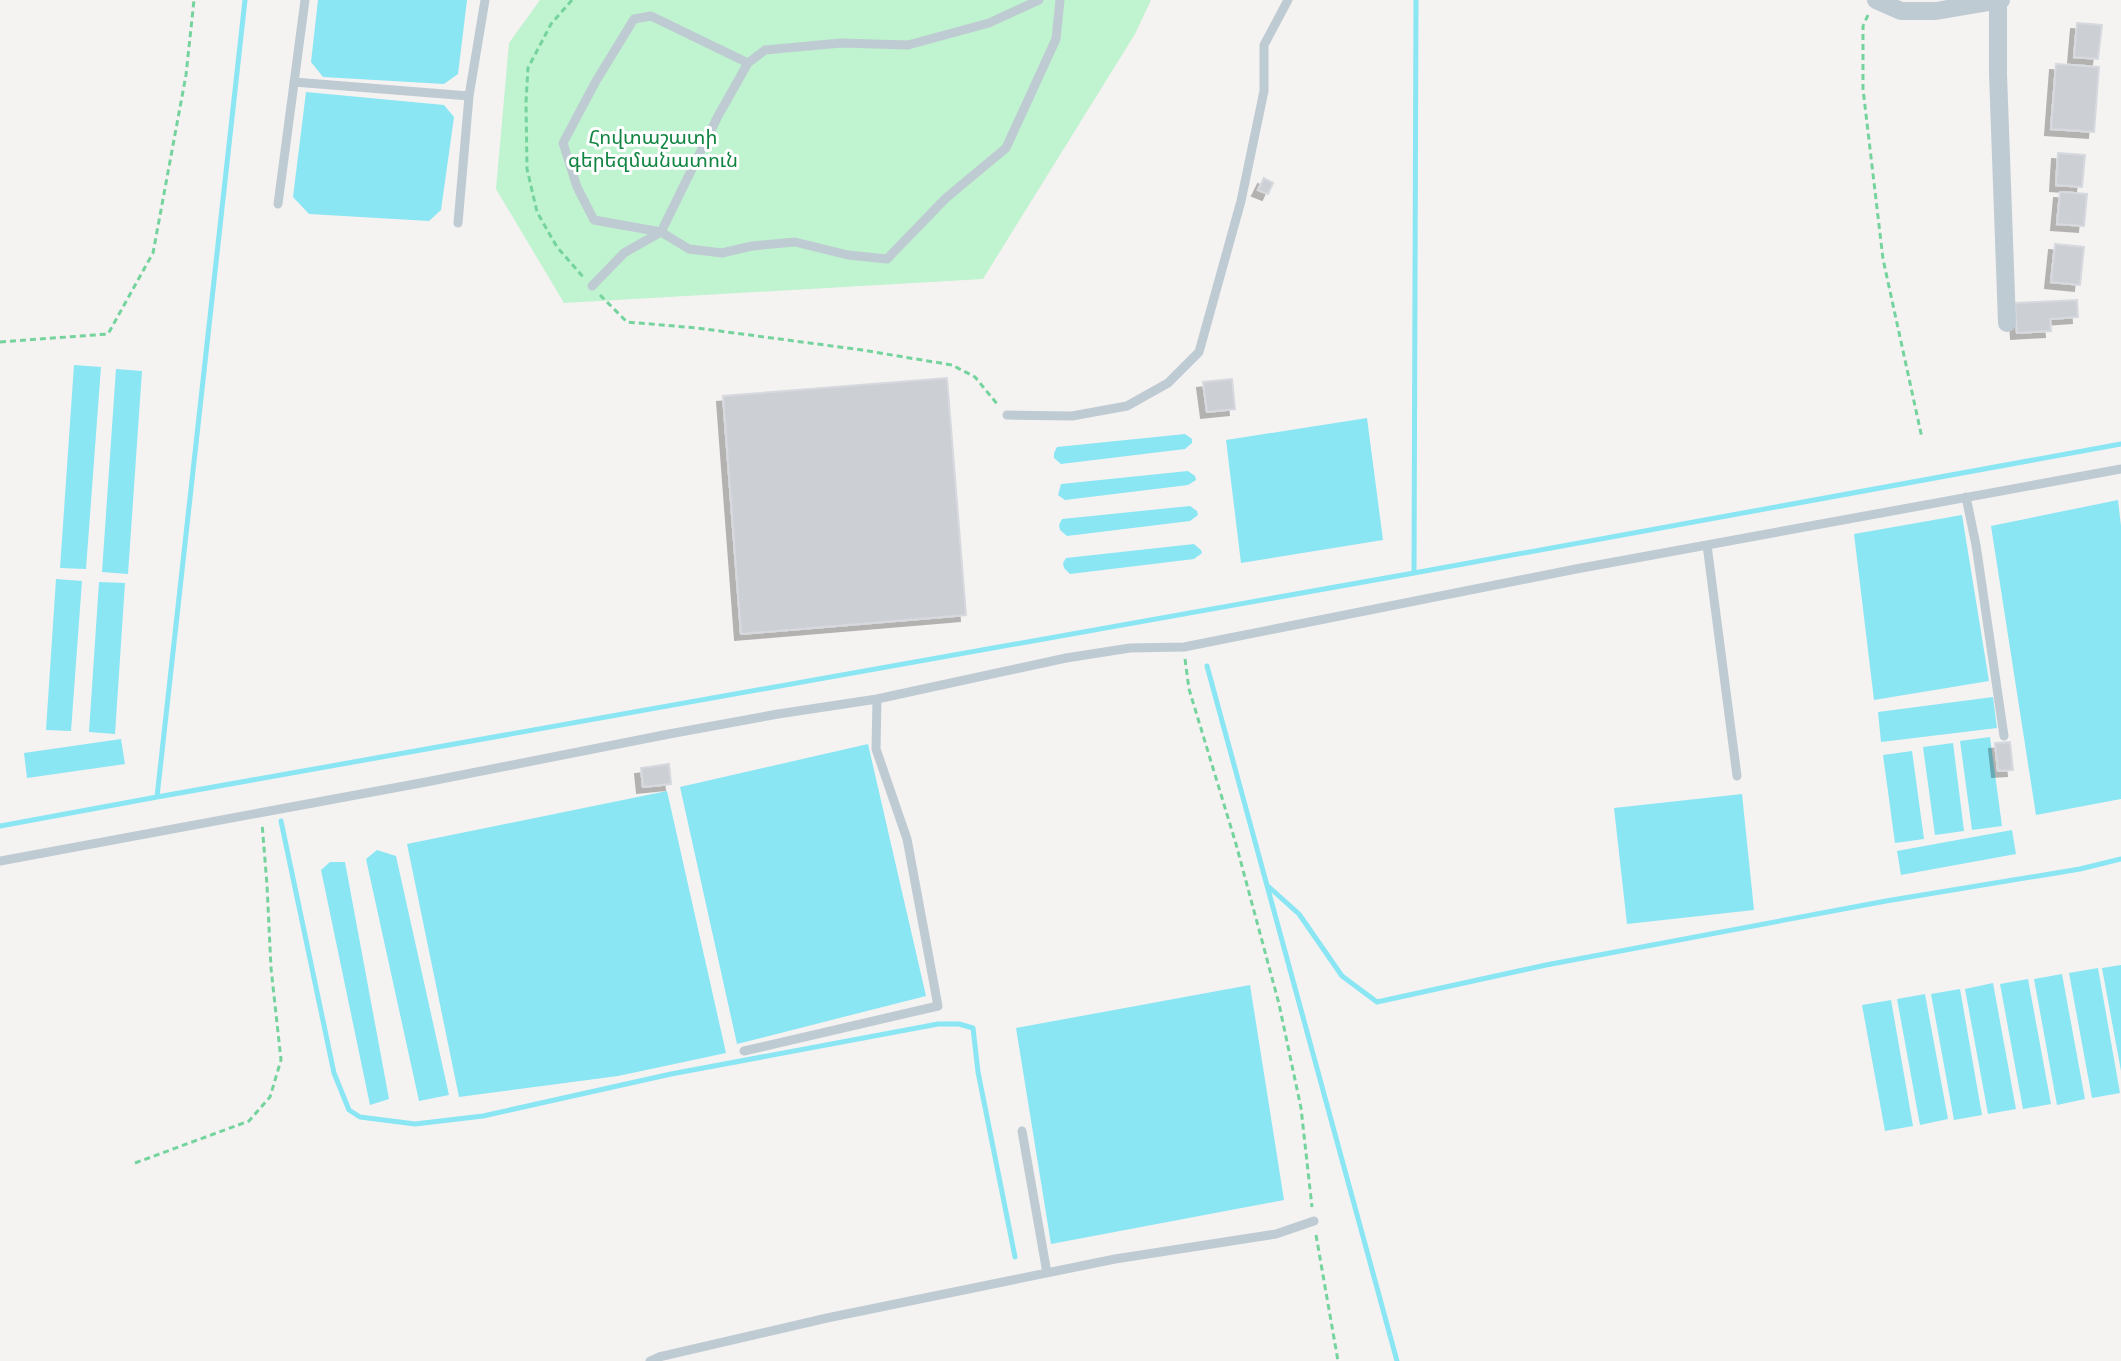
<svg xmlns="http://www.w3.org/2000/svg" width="2121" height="1361" viewBox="0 0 2121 1361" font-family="'Work Sans','Noto Sans Armenian',sans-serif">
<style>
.green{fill:#c0f3cf}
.water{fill:#8ae6f3}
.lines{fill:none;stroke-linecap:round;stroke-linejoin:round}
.stream{stroke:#8ae6f3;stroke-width:5}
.building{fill:#ccd0d5;stroke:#d6d9de;stroke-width:2;filter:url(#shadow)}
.path{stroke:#75d49d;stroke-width:3;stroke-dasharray:6 4;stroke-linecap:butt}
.lane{stroke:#bfcbd2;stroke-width:9}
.street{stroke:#bfcbd2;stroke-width:18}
.labels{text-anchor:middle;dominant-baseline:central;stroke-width:6;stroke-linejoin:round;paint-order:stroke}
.park-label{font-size:20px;fill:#118541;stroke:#fff}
</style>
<defs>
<filter id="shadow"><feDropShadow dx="-6" dy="6" stdDeviation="0" flood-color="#0004"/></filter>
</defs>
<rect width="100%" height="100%" fill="#f5f2f2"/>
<path class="green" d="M540,0h611l-16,34 -152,245 -419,24 -68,-114 13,-146z"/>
<path class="water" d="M318,0h149l-9,74 -14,10 -121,-7 -12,-15z
M306,92l138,13 10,12 -13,93 -12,11 -120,-7 -16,-17z
M74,365l27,2 -15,202 -26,-1z
M116,369l26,2 -14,203 -26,-2z
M1367,418l16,122 -142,23 -15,-123z
M1185,434l7,5v4l-7,6 -124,15 -7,-6v-5l3,-6z
M1188,471l7,5 1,4 -8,5 -123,15 -7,-5 3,-11z
M2118,500l3,26v273l-85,16 -45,-289z
M1190,506l7,5 1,4 -8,6 -123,15 -7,-6 -1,-5 3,-6z
M1962,515l27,166 -115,19 -20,-166z
M1194,544l7,6 1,3 -8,6 -124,15 -6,-6 -1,-5 3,-5z
M56,579l26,2 -11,150 -25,-1z
M99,582l26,1 -10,151 -26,-2z
M1993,697l4,31 -116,14 -3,-30z
M1990,737l12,89 -30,4 -12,-89z
M121,739l4,25 -98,14 -3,-25z
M1953,743l11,88 -29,4 -12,-88z
M868,744l58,252 -189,48 -57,-257z
M1912,751l12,88 -29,4 -12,-88z
M667,791l59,262 -108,23 -159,21 -52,-253z
M1742,794l12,116 -127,14 -13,-116z
M2012,830l4,24 -115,21 -4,-24z
M377,850l19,6 53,239 -30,6 -53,-242z
M330,862h15l44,237 -19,6 -49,-235z
M2121,965v106l-19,-103z
M2098,968l22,125 -28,5 -23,-125z
M2062,974l23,125 -28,6 -23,-126z
M2028,979l23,125 -28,5 -23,-125z
M1993,983l23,126 -28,5 -23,-125z
M1250,985l34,215 -233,44 -35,-216z
M1960,989l22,126 -28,5 -23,-126z
M1925,994l23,125 -28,6 -23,-126z
M1891,1000l22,126 -28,5 -23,-126z"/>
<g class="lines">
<path class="stream" d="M1414,573l2,-573
M1207,666c65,231 125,464 190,695
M157,797l88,-797
M281,821l53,252 15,37 11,7 55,7 68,-8 188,-42 267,-50h21l14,4 5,44 37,185
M0,826l157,-29 1257,-224 707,-129
M1269,887l30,27 43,62 35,26 169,-37 340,-64 194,-32 41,-10"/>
</g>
<path class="building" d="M2077,23l25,2 -4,34 -24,-2z
M2056,64l43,3 -5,65 -43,-3z
M2058,153l27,2 -3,32 -26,-2z
M1264,178l9,5 -5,11 -10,-4z
M2060,192l27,2 -3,32 -27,-2z
M2055,244l29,3 -4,38 -29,-3z
M2077,300l1,17 -28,2 1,12 -34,2 -2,-30z
M947,378l19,237 -225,19 -18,-238z
M1232,379l3,30 -28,3 -4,-30z
M2010,742l3,28 -15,1 -3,-28z
M669,764l2,20 -28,3 -2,-19z"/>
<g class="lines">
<path class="path" d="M572,0l-21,24 -23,44 -2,34 1,67 10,43 20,35 27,31
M1868,15l-5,11v63l20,170 39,179
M600,295l27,27 70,6 165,22 90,15 23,12 23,28
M0,342l108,-8 45,-81 33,-178 8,-75
M1185,659l4,30 47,155 43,160 22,104 11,99
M135,1163l114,-42 21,-24 11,-37 -10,-92 -4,-83 -5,-62
M1316,1235l22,126"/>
<path class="lane" d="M748,63l-97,-47 -17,3 -38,62 -33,62 14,44 17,33 67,12 28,17 33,4 30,-7 43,-4 53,13 39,4 59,-61 60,-50 50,-109 4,-39
M294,82l175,14
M278,204l27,-204
M458,223l11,-127 16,-96
M592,286l32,-33 37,-21 57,-116 30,-53 17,-13 76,-7 67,2 81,-22 50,-23
M1007,415l65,1 55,-10 41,-23 31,-31 42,-151 23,-110v-46l24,-45
M1966,497l10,48 28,191
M1707,545l30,231
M0,861l426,-79 243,-48 109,-20 99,-15 189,-41 64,-10 54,-1 392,-78 545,-100
M744,1051l194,-45 -31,-167 -31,-90 1,-50
M1022,1131l25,142
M650,1361l9,-4 168,-39 288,-59 161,-25 38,-13"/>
<path class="street" d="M1876,0l25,11h35l65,-11
M1998,1v73l9,249"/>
</g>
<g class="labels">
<g class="park-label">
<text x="653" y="137">Հովտաշատի<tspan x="653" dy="23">գերեզմանատուն</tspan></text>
</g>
</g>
</svg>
